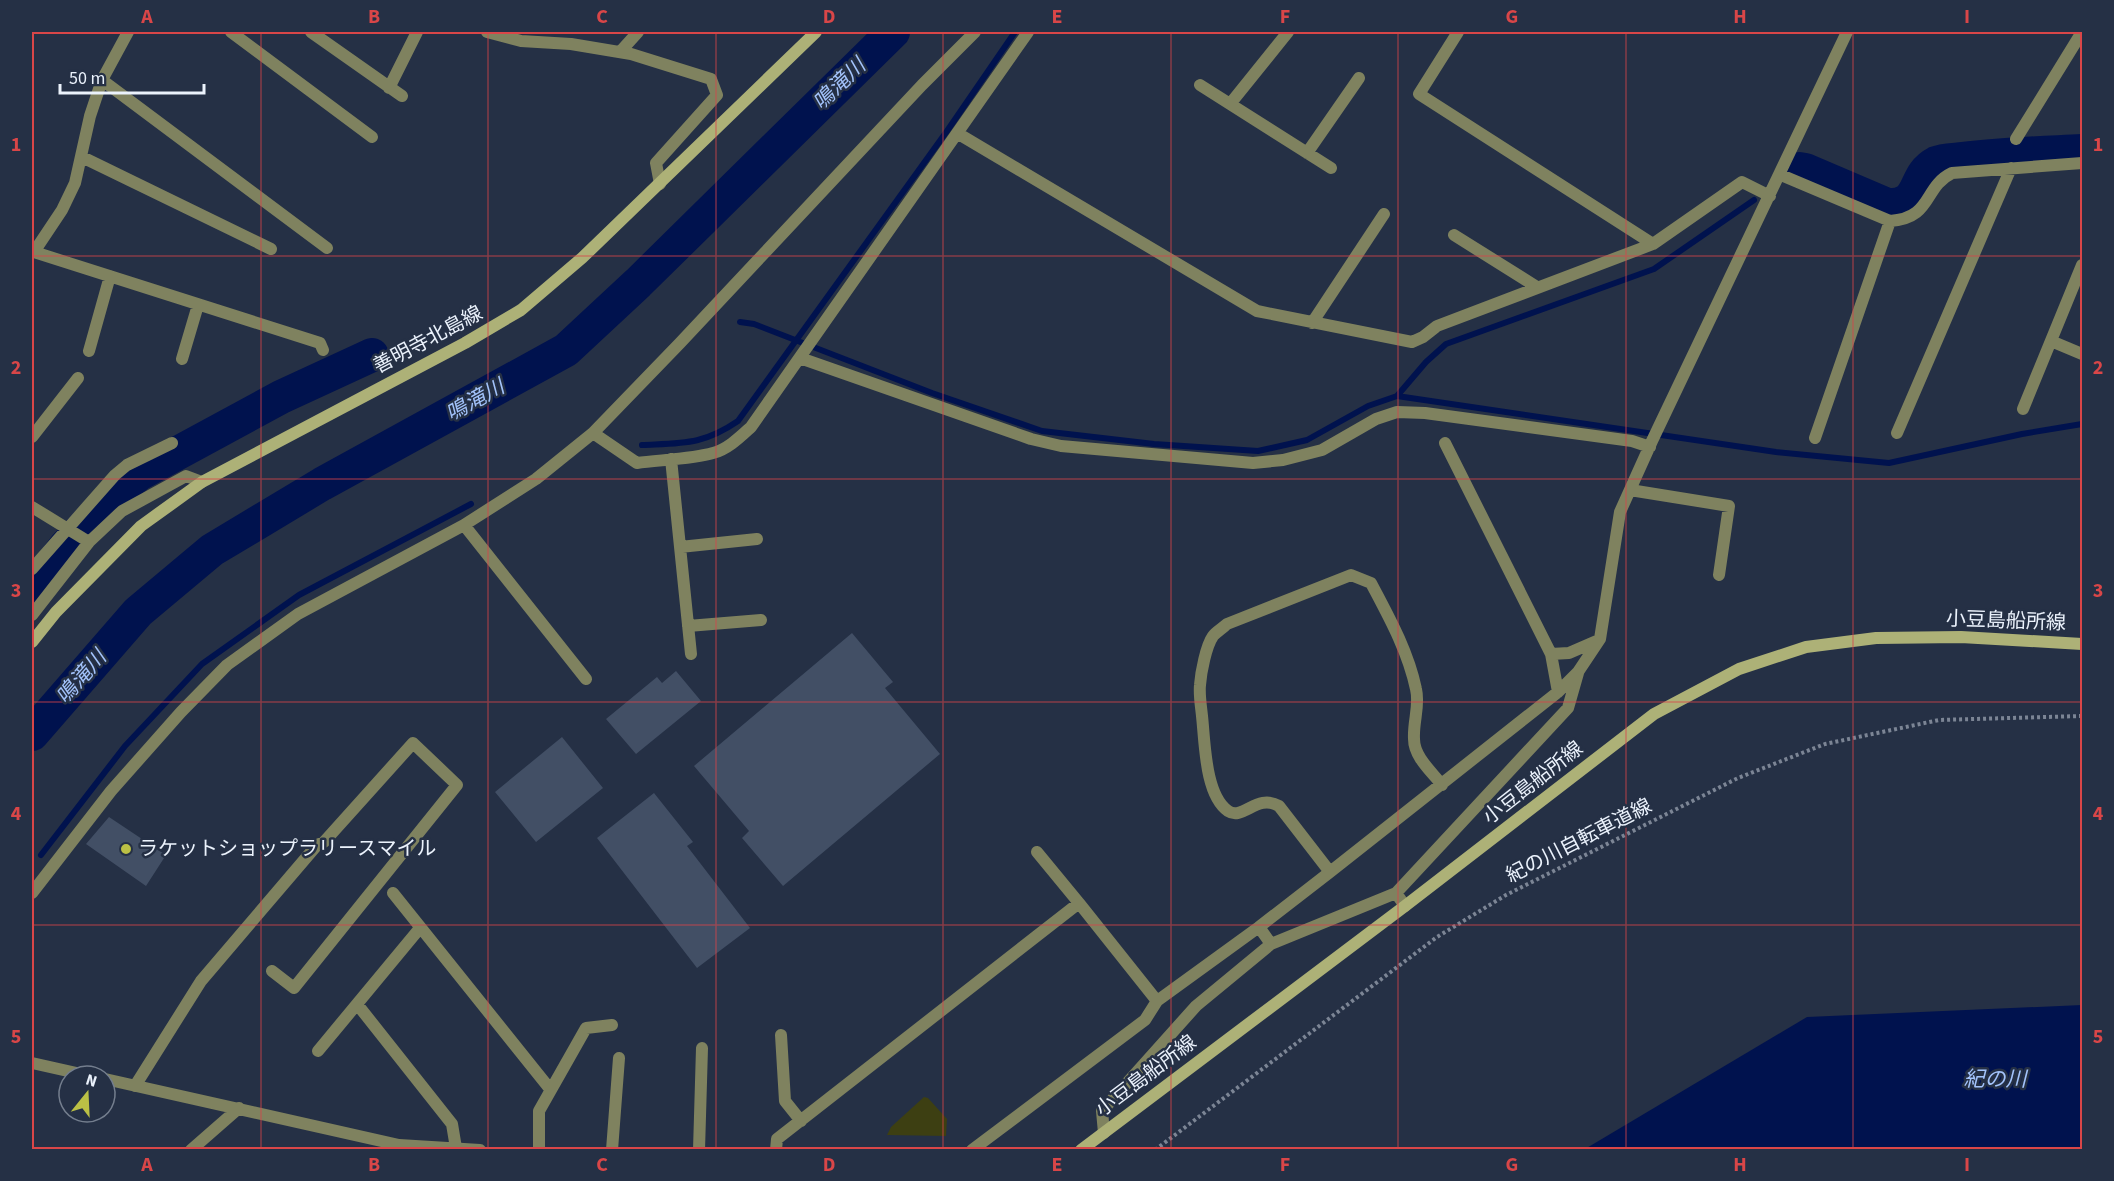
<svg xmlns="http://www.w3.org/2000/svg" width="2114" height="1181" viewBox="0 0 2114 1181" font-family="'Source Sans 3','Noto Sans JP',sans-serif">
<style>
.green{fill:#3d3f12}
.water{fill:#00124e}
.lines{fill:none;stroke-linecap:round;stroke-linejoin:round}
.stream{stroke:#00124e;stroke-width:6}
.river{stroke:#00124e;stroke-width:34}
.building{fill:#424f65}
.path{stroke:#7c8595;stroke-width:4;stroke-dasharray:3 3;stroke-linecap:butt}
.minor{stroke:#7f825f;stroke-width:12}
.secondary{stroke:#adb177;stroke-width:12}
.grid{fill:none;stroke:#d94648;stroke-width:1.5;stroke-opacity:0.55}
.poi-dot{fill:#bbc045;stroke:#253045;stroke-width:2}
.labels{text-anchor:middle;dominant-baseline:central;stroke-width:5;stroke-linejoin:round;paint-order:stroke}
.street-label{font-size:20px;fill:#ebf2fc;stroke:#253045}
.poi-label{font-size:20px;fill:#ebf2fc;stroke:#253045;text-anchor:start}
.water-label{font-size:21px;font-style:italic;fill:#a3c3fb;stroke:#253045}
.neatline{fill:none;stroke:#d94648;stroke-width:2}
.grid-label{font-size:20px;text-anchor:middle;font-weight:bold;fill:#d94648}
</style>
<rect width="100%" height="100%" fill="#253045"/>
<path class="green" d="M924,1097l4,1 19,21 -1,17 -59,-1 4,-8z"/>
<path class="water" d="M2082,1005v144h-497l222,-132z"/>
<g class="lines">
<path class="stream" d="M740,322l14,2 178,69 110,38 112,13 104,7 49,-11 61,-34 29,-10 379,56 113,11 133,-29 60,-10
M1397,396l29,-34 20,-18 208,-75 100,-69
M642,445c41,-2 61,0 96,-24l209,-290 68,-99
M41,855l84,-109 77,-82 97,-69 172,-91"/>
<path class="river" d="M1799,169l6,1 82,35c37,1 24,-29 49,-42 7,-3 18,-3 27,-4 39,-5 79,-6 119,-8
M32,589l33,-42 49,-52 25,-21 142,-77 91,-42
M32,734l106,-122 74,-62 110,-66 244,-134 72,-67 255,-251"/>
</g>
<path class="building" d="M852,633l41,49 -8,6 55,66 -157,132 -41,-48 7,-7 -55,-65z
M676,671l25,30 -65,53 -30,-35 51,-42 5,6z
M562,737l41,51 -67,54 -41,-50z
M654,793l39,49 -6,4 63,82 -53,40 -100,-130z
M109,817l57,38 -20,31 -60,-42z"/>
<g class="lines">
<path class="path" d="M1155,1150l282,-213 69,-42 232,-117 87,-34 114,-24 143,-4"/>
<path class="minor" d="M231,32l141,105
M311,32l91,64
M487,32l34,9 50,3 60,10 80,25 6,16 -61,68 4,21
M1458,32l-39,62 234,150
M620,52l18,-20
M102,80l225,168
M1200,85l131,83
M389,88l28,-56
M1230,104l58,-72
M957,133l300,178 155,31 11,-5 14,-11 216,-82 89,-62 28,14
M2016,139l66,-107
M1307,153l52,-75
M82,157l189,92
M1781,175l109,46c43,-3 33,-34 62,-48l130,-10
M1454,235l83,52
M32,251l2,1 28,-42 13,-27 15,-67 12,-36 26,-48
M34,252l286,91 3,7
M1312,323l72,-109
M2051,341l31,13
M89,351l21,-75
M800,358l231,81 30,7 192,17 30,-3 39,-10 54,-31 21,-7 28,1 207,28 18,6
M182,359l16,-54
M2023,409l59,-144
M593,433l44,30c21,-3 56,-4 76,-10 15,-4 27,-16 38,-26l277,-395
M1897,433l114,-265
M32,437l46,-59
M1815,438l75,-217
M1445,443l106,211 7,38
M671,459l20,195
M1630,490l99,16 -10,69
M32,507l57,35 33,-31 64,-35 16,6
M464,525l122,154
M680,547l77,-8
M32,569l83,-94 12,-10 45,-22
M32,615l57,-73
M688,626l73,-6
M1551,654l18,-1 30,-13
M1037,852l42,51
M1330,872l-51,-66c-22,-13 -36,15 -51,5 -23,-16 -23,-68 -26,-95 -1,-10 -3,-21 -2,-31 1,-13 6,-39 13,-49 3,-4 10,-8 14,-12l124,-49 20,8c18,34 37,68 45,106 4,17 -3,32 -2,50 0,18 18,33 28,46
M32,893l79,-102 70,-79 46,-47 71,-51 166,-89 72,-46 57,-46 87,-90 242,-258 53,-53
M393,893l157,196
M1405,906l-9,-13 172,-185 10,-35
M1259,927l12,17 125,-51
M357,1004l95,120 4,24
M781,1035l4,66 16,20
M318,1051l102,-123
M32,1063l58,13
M105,1079l294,66 81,5
M135,1086l66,-105 116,-136 7,-3 89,-99 44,42 -163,203 -22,-17
M1104,1133l-2,-22 94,-105 75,-62
M191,1150l48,-42
M539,1150v-39l47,-83 26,-3
M612,1150l7,-92
M699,1150l3,-102
M776,1150l1,-11 302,-236 78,98
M972,1150l173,-130 12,-19 102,-74 71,-55 228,-180 20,-20 22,-33 20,-127 32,-71 195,-409"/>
<path class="secondary" d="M32,642l24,-30 85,-86 61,-44 263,-139 56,-33 61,-52 234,-226
M1081,1150l324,-244 249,-192 85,-45 67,-22 70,-9 85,-1 121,7"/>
</g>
<path class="grid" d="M261,32v1118M488,32v1118M716,32v1118M943,32v1118M1171,32v1118M1398,32v1118M1626,32v1118M1853,32v1118M32,256h2050M32,479h2050M32,702h2050M32,925h2050"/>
<circle class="poi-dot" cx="126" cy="849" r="6"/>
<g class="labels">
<g class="street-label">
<text transform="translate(428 340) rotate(-28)">善明寺北島線</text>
<text transform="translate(2006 621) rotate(2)">小豆島船所線</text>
<text transform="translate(1533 783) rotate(-38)">小豆島船所線</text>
<text transform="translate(1579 841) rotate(-27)">紀の川自転車道線</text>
<text transform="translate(1146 1076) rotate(-37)">小豆島船所線</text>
</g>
<g class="poi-label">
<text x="138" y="849">ラケットショップラリースマイル</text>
</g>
<g class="water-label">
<text transform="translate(839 84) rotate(-44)">鳴滝川</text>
<text transform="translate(475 400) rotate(-29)">鳴滝川</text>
<text transform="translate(81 677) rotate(-49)">鳴滝川</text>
<text x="1995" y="1079">紀の川</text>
</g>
</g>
<rect width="2114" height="1181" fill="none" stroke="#253045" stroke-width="66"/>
<g transform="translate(87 1094) rotate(18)"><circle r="28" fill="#253045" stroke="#747e8e" stroke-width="1.5"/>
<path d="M0-4.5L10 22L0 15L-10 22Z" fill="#bbc045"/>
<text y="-9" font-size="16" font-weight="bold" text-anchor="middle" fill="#ebf2fc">N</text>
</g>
<path d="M60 84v9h144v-9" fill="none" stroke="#ebf2fc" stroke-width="3"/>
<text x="69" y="84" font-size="18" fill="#ebf2fc" stroke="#253045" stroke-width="4.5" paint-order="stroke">50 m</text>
<rect x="33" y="33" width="2048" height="1115" class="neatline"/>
<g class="grid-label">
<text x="147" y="23">A</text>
<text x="374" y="23">B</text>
<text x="602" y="23">C</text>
<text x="829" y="23">D</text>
<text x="1057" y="23">E</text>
<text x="1285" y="23">F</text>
<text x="1512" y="23">G</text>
<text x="1740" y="23">H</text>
<text x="1967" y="23">I</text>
<text x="16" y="151">1</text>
<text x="2098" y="151">1</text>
<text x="16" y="374">2</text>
<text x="2098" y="374">2</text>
<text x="16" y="597">3</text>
<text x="2098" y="597">3</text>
<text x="16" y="820">4</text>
<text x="2098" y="820">4</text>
<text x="16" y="1043">5</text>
<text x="2098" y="1043">5</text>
<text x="147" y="1171">A</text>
<text x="374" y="1171">B</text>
<text x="602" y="1171">C</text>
<text x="829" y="1171">D</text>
<text x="1057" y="1171">E</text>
<text x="1285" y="1171">F</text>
<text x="1512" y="1171">G</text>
<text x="1740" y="1171">H</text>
<text x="1967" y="1171">I</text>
</g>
</svg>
